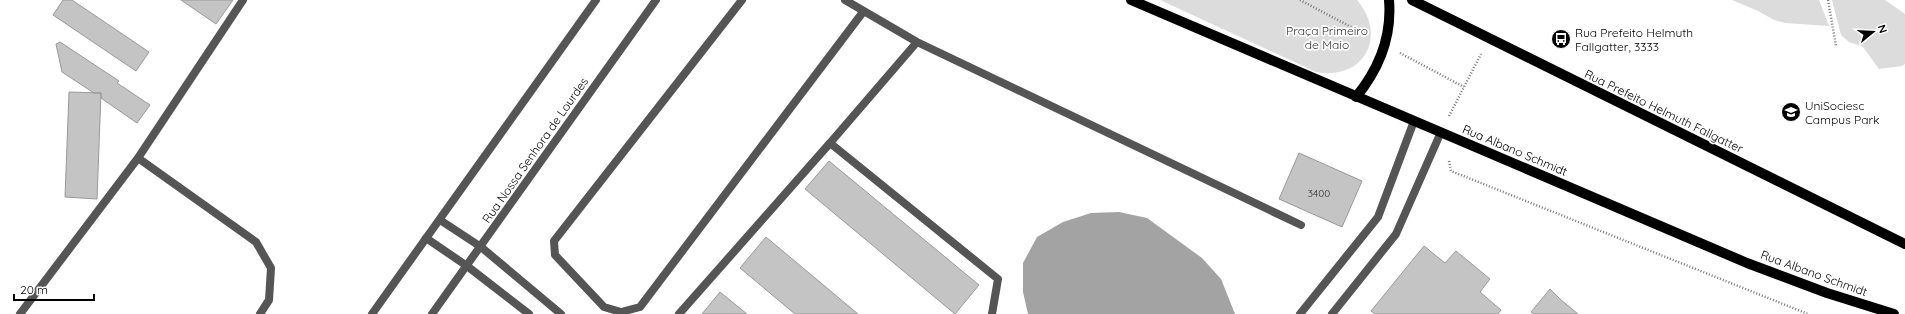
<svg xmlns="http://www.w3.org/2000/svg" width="1905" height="314" viewBox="0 0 1905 314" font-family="Quicksand,sans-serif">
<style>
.green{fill:#dcdcdc}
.water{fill:#a3a3a3}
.building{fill:#c4c4c4;stroke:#999}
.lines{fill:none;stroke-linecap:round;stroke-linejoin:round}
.path{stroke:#777;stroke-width:2.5;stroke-dasharray:1 2;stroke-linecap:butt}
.lane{stroke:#555;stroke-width:8}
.street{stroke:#555;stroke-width:8}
.primary{stroke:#000;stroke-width:10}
.labels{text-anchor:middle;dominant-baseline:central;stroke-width:3.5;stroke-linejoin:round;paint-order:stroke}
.number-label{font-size:10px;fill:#313131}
.park-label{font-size:12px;fill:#333;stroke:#fff}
.poi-label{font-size:12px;fill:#000;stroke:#fff;text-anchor:start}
.street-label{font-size:12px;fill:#000;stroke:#fff}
</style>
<rect width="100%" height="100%" fill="#fff"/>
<path class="green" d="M1160,0h197c31,36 7,81 -41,72z
M1732,0h87l10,26 -44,-3 -11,-3 -16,-9z
M1832,0h53l20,14v50l-3,2 -23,3 -16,-22 -14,-5 -8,-7z"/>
<path class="water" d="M1119,212l28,6 55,40 19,21 14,35h-207l-5,-22v-29l14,-26 26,-15 28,-9z"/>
<path class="building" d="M63,0h9l77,52 -13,19 -83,-56z
M181,0h52l-17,24z
M60,42l59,39 -2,2 33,22 -13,18 -36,-25v-5h-7l-32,-21 -6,-28z
M69,92l32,1 -4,106 -32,-2z
M1299,153l63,28 -20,46 -63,-28z
M829,161l150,124 -24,29 -150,-125z
M766,237l92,77h-63l-55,-46z
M1424,246l21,17 11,-12 34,28 -10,13 21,18 -3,4h-123l-4,-3z
M1550,289l10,10 18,15h-44l-3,-2z
M720,292l27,22h-45z"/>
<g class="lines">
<path class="path" d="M1300,0l68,36
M1828,0l8,46
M1400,53l64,34
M1449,116l32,-62
M1449,161l2,10 357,143"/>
<path class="lane" d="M742,0l-188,241 1,14 49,52 17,5 19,-5 223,-295
M845,0l72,42 384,183
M917,42l-87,101 168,136 -6,35
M138,158l105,-158
M440,220l41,27 80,67
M426,238l41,28 62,48
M20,314l118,-156 118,84 15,26 -2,32 -9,14
M679,314l151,-171
M1300,314l78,-97 36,-96
M1332,314l64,-80 45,-102"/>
<path class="street" d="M372,314l224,-314
M432,314l224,-314"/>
<path class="primary" d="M1131,0l616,263 80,30 67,21
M1412,0l493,244
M1356,97c23,-28 36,-61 33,-97"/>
</g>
<defs>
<symbol id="bus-disc" viewBox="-11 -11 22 22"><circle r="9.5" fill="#000" stroke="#fff"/><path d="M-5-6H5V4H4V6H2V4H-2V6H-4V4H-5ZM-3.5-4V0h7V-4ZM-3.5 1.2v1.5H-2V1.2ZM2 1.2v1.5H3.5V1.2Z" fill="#fff"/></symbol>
<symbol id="university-disc" viewBox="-11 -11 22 22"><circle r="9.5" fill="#000" stroke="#fff"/><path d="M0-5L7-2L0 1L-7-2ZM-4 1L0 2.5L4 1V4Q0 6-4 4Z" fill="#fff"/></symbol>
</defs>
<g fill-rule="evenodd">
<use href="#bus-disc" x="1550" y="28" width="22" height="22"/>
<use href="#university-disc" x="1780" y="101" width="22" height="22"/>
</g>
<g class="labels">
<g class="number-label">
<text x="1319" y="193">3400</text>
</g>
<g class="park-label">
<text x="1327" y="30">Praça Primeiro<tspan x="1327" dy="14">de Maio</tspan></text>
</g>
<g class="poi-label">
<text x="1575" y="32">Rua Prefeito Helmuth<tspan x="1575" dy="14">Fallgatter, 3333</tspan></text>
<text x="1805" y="105">UniSociesc<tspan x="1805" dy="14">Campus Park</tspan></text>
</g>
<g class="street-label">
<text transform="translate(1664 111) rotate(26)">Rua Prefeito Helmuth Fallgatter</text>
<text transform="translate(535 150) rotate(-55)">Rua Nossa Senhora de Lourdes</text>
<text transform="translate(1515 150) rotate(23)">Rua Albano Schmidt</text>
<text transform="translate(1814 273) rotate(20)">Rua Albano Schmidt</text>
</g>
</g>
<g transform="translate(1873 32) rotate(72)" stroke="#ffffff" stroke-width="3" paint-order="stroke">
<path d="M0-3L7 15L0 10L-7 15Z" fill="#000000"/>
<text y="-6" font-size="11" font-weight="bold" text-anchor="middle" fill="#000000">N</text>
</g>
<path d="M14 294v6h80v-6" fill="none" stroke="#000000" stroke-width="2"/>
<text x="20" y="294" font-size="12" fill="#000000" stroke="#ffffff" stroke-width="3" paint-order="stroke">20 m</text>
</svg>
